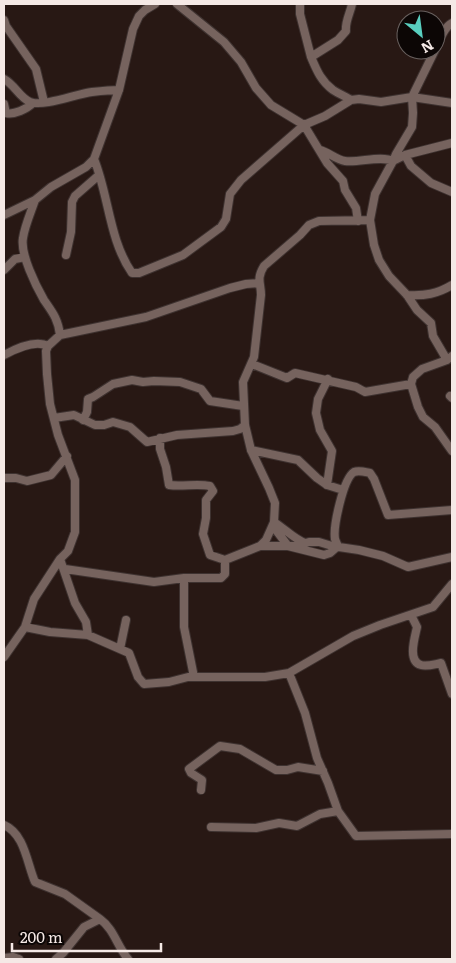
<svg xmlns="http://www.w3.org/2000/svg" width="456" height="963" viewBox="0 0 456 963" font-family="Literata,serif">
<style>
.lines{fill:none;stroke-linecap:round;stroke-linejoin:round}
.minor-casing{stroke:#3e3230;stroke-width:10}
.minor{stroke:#76635e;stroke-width:8}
</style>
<rect width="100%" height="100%" fill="#281814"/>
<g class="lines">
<defs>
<path id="minor" d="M177,4l47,38 17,20 15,26 15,17 33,20 23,38 16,18 2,9 11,18 2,13
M300,4v10l11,43
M4,20l2,6 30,43 8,33
M436,48c4,-8 7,-20 16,-25
M4,79c11,6 15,18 26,23 14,5 46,-8 62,-10 9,-1 18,-2 27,-2
M351,100c-6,-4 -12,-6 -18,-10 -12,-9 -16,-19 -22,-33l27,-17 8,-9c-1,-10 4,-17 6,-27
M4,104l2,9c8,2 21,-4 27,-10
M320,150c8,2 17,10 25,11 14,2 36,-6 48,0l3,-7 16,-27 1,-14 -1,-16 23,-47
M405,155l6,11 20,17 21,9
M94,159c15,37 15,81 38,114h7l44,-18 38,-28 5,-8 4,-25 11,-14 63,-55 21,-9 26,-16 8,-1 22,3 31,-5 40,6
M35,200c-4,12 -10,25 -12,38 -3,16 13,48 21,62 9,13 14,19 16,35
M4,215l31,-15 16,-13 35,-20 8,-8 25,-69 14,-61 6,-13 6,-6 10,-6
M370,220l-51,1 -10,4 -9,10 -36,31c-8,13 -3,17 -3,29l-7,62 -11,25 2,43 6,25 18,38 6,15 -1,19 2,8 12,16 36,9 6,-2 8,-7c-1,-2 -2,-4 -3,-7 -2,-12 8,-60 19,-67 5,-2 11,0 16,1l4,6 14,36 64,-5
M66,255l5,-23 1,-30 3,-6 24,-21
M4,270l11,-11 10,-2
M407,295c18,1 30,-1 45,-10
M4,355c11,-6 31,-16 44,-9
M452,356l-5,4 -25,9 -9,8 -2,7 7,23 5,10 12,10 17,24
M447,360l-14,-24 -2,-13 -14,-13 -10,-15 -18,-19 -10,-16 -5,-15 -4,-25 5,-26 18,-33 12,-6 47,-12
M252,364l35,14 8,-5 61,14 9,5 46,-8
M450,396l2,2
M54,418l20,-3 21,10h9l9,-3 17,5 17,15 30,-7 56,-4 7,-2 5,-4
M83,420l4,-8 1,-13 5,-2 20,-13 19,-4 11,2 11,-1 26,1 21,7 9,12 33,5
M160,438v11l6,18 3,18c14,2 28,-2 41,1l3,5 -7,9v18l-3,16 7,21 15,5
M251,450l47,10 19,18 10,7 16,5
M4,478h12l11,3 24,-6 16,-19
M327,485l5,-34 -12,-21 -4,-17 2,-14 10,-20
M260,546l6,-6 8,-18c11,7 20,17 31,21
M65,569l89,13 30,-4h37l4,-4v-14l35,-14h36l13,-4h10l13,4 27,4 24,6 25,11 44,-10
M184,578v49l10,50
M411,615l6,12c-2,10 -10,34 4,38 6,2 14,-1 20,-2l11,31
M25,627l9,-28 26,-40
M88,635l-2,-13 -11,-19 -15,-44 8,-8 7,-19v-52l-17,-45 -8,-31 -3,-30 -1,-23 2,-5 12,-11 86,-18 84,-29 16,-4 13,-1
M120,649l6,-29
M4,657l21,-30 25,5 38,3 41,18 9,24 6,7 25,-2 19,-5h77l24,-4 64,-37 27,-11 53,-18 19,-23
M289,673l16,40 12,45 11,25 10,28 18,25 96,-2
M201,790l1,-10 -11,-7 -2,-4 31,-23 20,3 36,21h11l11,-3 25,4
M4,825c21,9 23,39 31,57l30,12 35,25
M211,827l45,1 23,-5 18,3 23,-12 18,-3
M4,958l9,-1 6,2
M56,959l7,-6 21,-26 16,-8c14,10 17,27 28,40"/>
</defs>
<use href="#minor" class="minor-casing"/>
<use href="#minor" class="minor"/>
</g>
<rect width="456" height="963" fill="none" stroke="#f5e9e6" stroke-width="10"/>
<g transform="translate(421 35) rotate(151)"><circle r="24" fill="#0c0605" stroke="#69615f"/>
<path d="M0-4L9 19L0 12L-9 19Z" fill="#59cebf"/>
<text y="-8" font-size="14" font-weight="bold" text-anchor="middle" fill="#f5e9e6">N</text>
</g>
<path d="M12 943v8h149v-8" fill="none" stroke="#f5e9e6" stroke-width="2.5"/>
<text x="20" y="943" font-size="15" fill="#f5e9e6" stroke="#0c0605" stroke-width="4" paint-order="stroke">200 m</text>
</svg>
